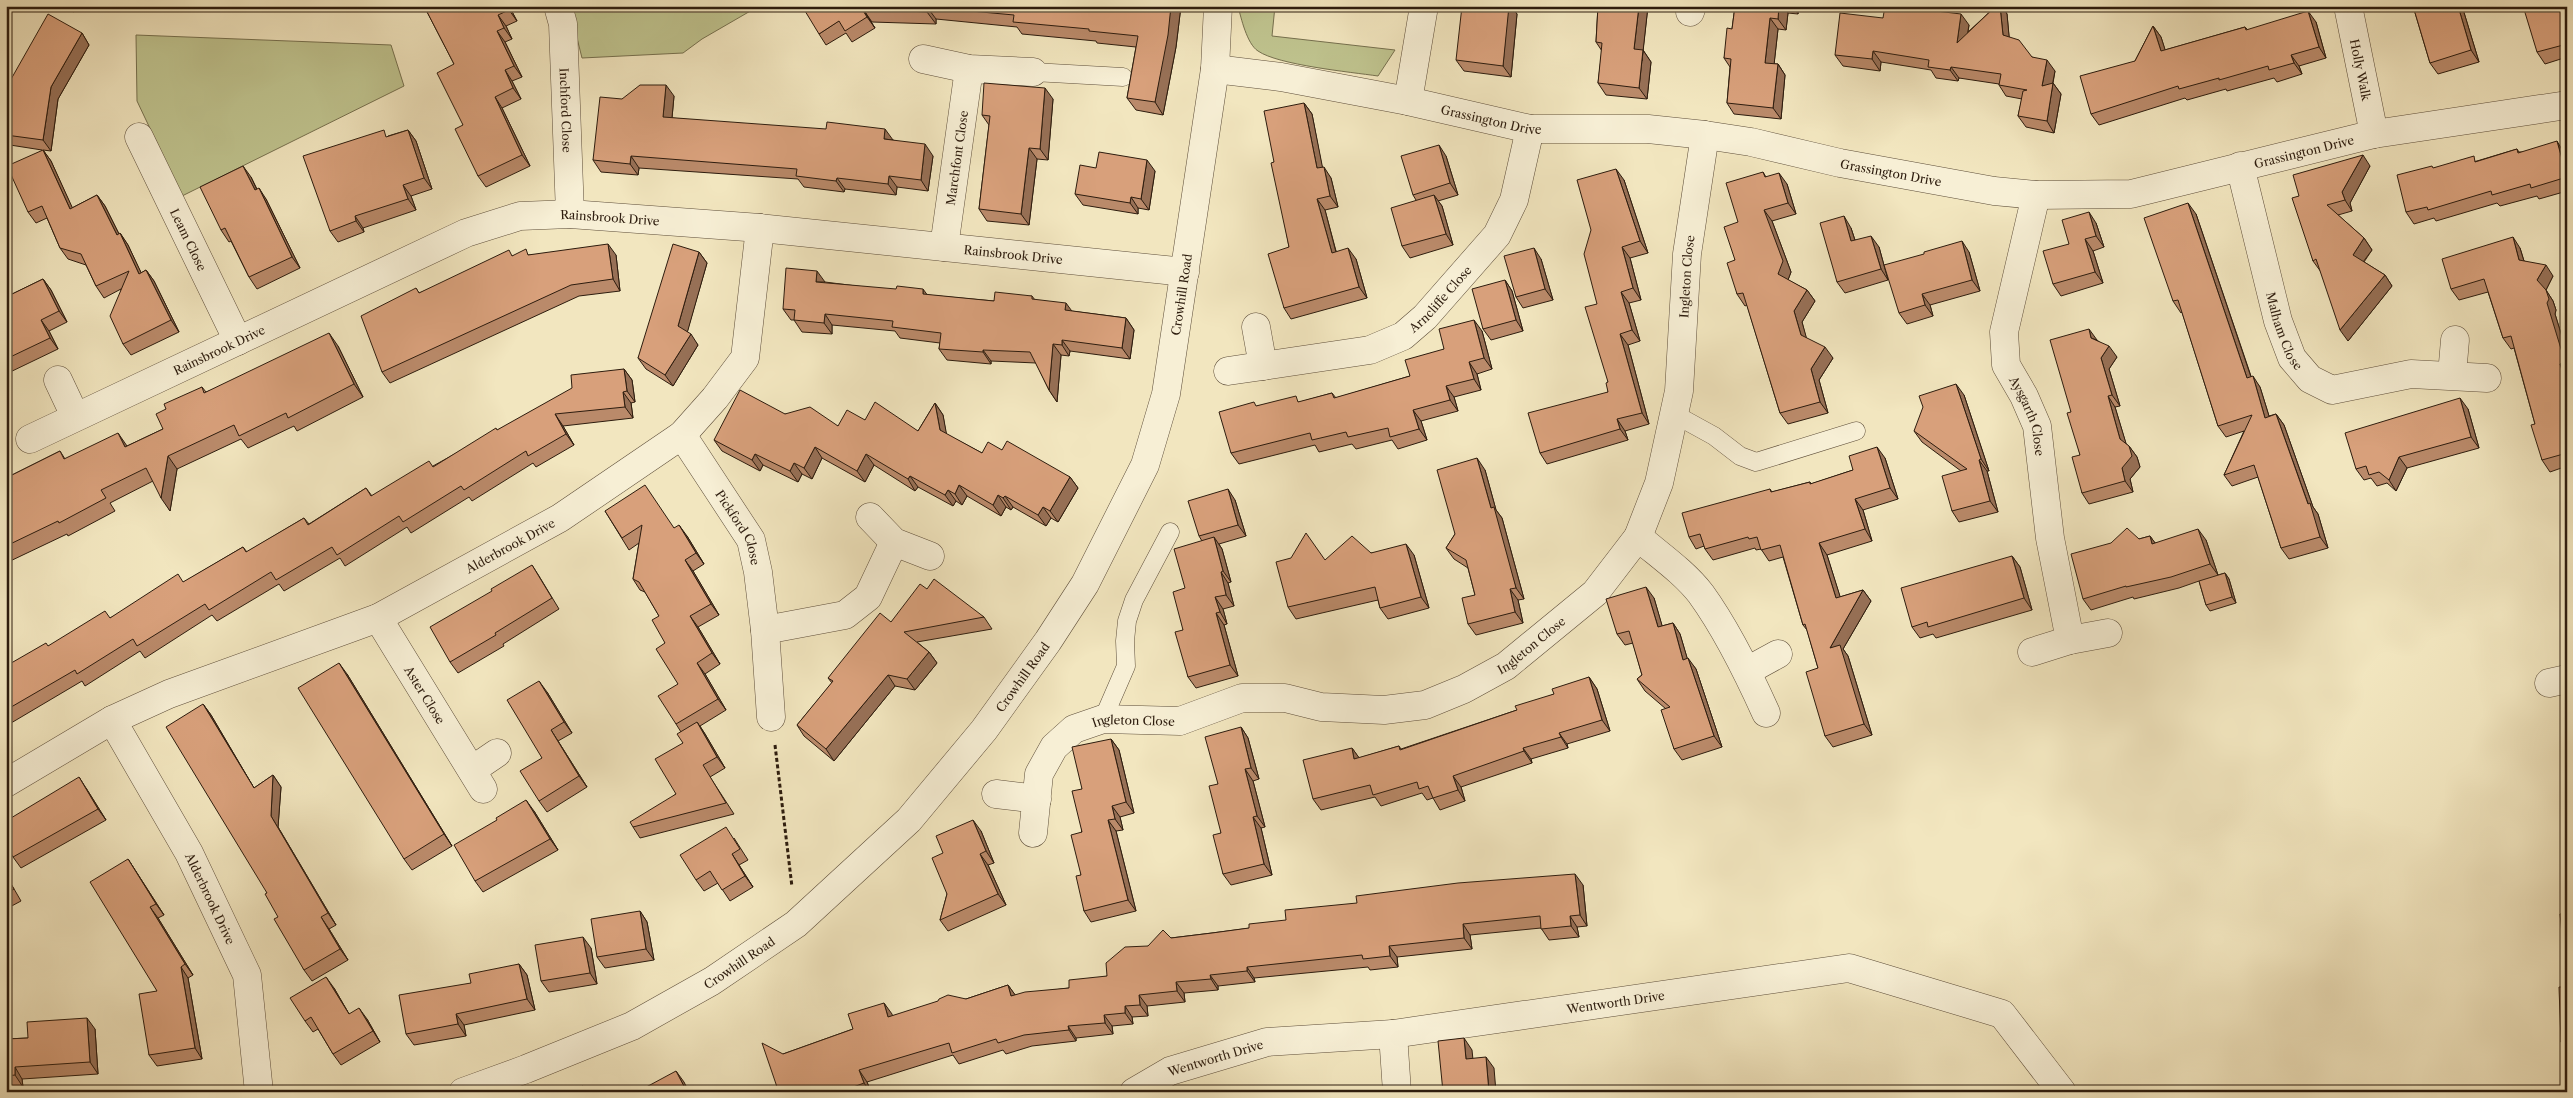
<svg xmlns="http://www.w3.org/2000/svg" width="2573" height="1098" viewBox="0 0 2573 1098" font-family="'Libre Caslon Text',serif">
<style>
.green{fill:#bfc38e;stroke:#76704e}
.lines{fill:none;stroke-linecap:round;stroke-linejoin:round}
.service-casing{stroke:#5e4e3a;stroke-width:19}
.minor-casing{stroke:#5e4e3a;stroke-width:29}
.tertiary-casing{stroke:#5e4e3a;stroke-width:29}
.path{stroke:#2d1c0e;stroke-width:3;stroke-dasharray:4 2.5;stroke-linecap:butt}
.service{stroke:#f7efd5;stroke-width:18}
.minor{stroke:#f7efd5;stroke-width:28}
.tertiary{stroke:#f7efd5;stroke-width:28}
.wall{fill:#ba8a6a;stroke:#2d1c0e}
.shaded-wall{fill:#977056;stroke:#2d1c0e}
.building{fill:#d8a07b;stroke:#2d1c0e}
.labels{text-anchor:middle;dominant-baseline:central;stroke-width:5;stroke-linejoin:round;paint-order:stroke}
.street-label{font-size:12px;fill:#2d1c0e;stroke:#f7efd5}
</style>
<rect width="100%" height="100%" fill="#f2e6bf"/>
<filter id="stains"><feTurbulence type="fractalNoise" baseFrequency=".004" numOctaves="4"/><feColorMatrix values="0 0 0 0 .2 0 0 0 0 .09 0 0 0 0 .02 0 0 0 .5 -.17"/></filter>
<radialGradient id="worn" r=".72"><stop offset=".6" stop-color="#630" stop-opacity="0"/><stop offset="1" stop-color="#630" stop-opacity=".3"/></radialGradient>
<path class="green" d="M569,6h190l-57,33 -19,14 -101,5z
M1238,6h37l-3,30 123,14 -17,26c-28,-4 -100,-11 -120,-25 -11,-7 -17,-33 -20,-45z
M136,35l255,10 13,41 -222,110 -45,-95z"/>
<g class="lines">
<defs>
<path id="service" d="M1033,72l90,5
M1674,414l40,22 26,20 16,6 100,-31
M1103,719l23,-53 -1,-25 2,-20 7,-21 36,-68"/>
<g id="minor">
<path id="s1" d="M558,6l5,18 7,190"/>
<path id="s2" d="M2348,6l26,128"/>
<path d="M1690,12l2,-6"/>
<path d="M923,59l46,10 64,3"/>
<path id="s3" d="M1215,69l66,8 127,24 122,28h118l57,6 46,7 89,21 154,28 42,4 95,-1 243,-60 193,-29"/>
<path d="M1408,101l16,-95"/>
<path id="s4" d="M139,137l99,204"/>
<path id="s5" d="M2240,166l38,155 14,37 18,21 22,11 79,-16 76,4"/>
<path id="s6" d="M2036,195l-32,137 2,33 18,31 13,30 13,112 20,102"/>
<path id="s7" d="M944,247l25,-178"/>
<path d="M1256,327l7,39"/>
<path id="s8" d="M1228,371l142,-21 33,-14 22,-19 72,-82 17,-35 16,-71"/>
<path d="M2452,375l3,-35"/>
<path d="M58,380l17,36"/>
<path id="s9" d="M682,435l69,105 7,32 7,58 6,87"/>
<path id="s10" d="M30,439l436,-206 54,-17 50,-2 190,14 425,44"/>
<path d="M870,517l24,25 36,14"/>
<path d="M1638,537c21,18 46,35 63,57 26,36 47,79 65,119"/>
<path id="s11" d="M378,618l105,171"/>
<path d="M765,630l80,-15 23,-18 26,-55"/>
<path d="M2032,652l38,-12 38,-7"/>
<path d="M1747,671l31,-17"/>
<path d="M2549,683l18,-4"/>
<path id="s12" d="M112,720l77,133 58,122 12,117"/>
<path d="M472,770l25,-17"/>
<path id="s13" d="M6,783l106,-63 57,-26 209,-76 182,-100 122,-83 33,-37 30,-40 15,-130"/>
<path d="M996,794l41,5"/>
<path id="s14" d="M1033,833l6,-59 15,-27 20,-18 29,-10 77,2 62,-23h43l36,9 63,3 41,-5 39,-16 42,-23 89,-73 43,-56 21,-54 20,-92 8,-137 18,-119"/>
<path d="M1393,1034l4,58"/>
<path id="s15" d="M1134,1092l36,-21 97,-29 126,-8 456,-66 153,46 60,78"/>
</g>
<g id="tertiary">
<path id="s16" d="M463,1092l63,-23 106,-43 80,-45 84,-57 113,-104 75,-90 64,-89 37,-57 60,-119 21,-71 49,-325 3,-63"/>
</g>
</defs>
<use href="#service" class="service-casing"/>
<use href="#minor" class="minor-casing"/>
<use href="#tertiary" class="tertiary-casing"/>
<path class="path" d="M775,745l17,142"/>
<use href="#service" class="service"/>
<use href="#minor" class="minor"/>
<use href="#tertiary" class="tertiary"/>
</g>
<path class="wall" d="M69,6h14l-10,6z
M424,6h85l8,15 -11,5 6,13 -7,3 17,35 -10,4 9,18 -19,9 28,58 -44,21 -8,-11 -15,-51 -9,-61z
M861,6l14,22 -23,14 -6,-9 -20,12 -7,-11z
M863,6h318l-5,41 -13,68 -27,-5 -9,-12 9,-51 -39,-4 -1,-2 -74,-7 -5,-7 -81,-8v5l-64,-2 -9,-13z
M1388,6h15v1z
M1598,6h50l-5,44 8,12 -4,37 -41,-4 -8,-12 4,-32 -6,-9z
M1735,6h64l-1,8 -10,-1 -2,17 -8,-1 -4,35h4l7,11 -4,44 -47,-5 -7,-11 3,-36 -6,-9 8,-29z
M1996,6h6l5,8 2,23 23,20 23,14 -2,12 8,11 -7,39 -28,-6 -8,-11 4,-17 -16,-3 -7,-11v-1l-40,-6 -1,3 -22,-3 -5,-8 -50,-8 -1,9 -37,-5 -8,-11 48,-37 86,7 -1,7z
M2413,6h49l17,56 -41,12 -8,-11z
M2567,6v51l-22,7 -8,-12z
M1514,10l3,4 -6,63 -47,-6 -8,-11z
M2316,22l10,36 -27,8 3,8 -25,8 -3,-4 -47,13 -1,-2 -39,11 -2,-2 -86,27 -8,-11 44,-53 18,-35 8,11 4,13 80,-23 3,3z
M82,33l7,12 -31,54 -7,52 -8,-1 8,11 21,47 25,-13 8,11 14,28 1,-1 8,12 13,28 5,-3 8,11 25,51 -48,23 -8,-11 -2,-55 -17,9 -8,-12 -10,-21 -18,-6 -8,-11 -13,-30 -11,5 -8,-11 14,-62 -32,-5 -4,-5v-36z
M674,96l-2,22 221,22 40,16 -5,35 -31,-4 -1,8 -51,-6 -1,3 -40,-5 -6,-8 -159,-11 -1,7 -37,-3 -8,-12 29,-61z
M1053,99l-5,61 -11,-1 -8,66 -42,-4 -8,-12 10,-84 -7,-10z
M1304,103l8,11 10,53 9,11 7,29 -13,3 11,41 20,8 11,39 -76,21 -7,-11 5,-61 -15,-85z
M408,130l8,11 16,48 -21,7 5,14 -53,18 1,4 -26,10 -8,-11 58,-95z
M2517,149l2,3 45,1 3,8v30l-28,8 -2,-3 -37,10 -3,-3 -61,18 -2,-3 -20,6 -8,-12 28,-44 43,-7z
M1446,156l12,39 -20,6 4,5 11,39 -43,13 -8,-12 14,-46 -3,-5z
M2370,166l-20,37 2,8 -14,4 26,23 8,12 -8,12 21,13 7,11 -44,55 -27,-69 -8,-11 -14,-65z
M1096,168l59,3 -6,39 -11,-2v6l-55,-9 -8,-11z
M1763,172l3,5 21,7 9,30 -24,7 19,51 -3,8 19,10 8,11 -13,21 4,16 27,20 -14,22 9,33 -40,11 -8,-11 -33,-108 -2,1 -8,-12 -2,-34 3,-38z
M251,177l6,12 9,10 34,69 -43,21 -8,-12 -18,-36 -2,1 -8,-12z
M1624,180l24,73 -18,5 11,42 -12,3 11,38 -12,4 21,79 -24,7 3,9 -81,24 -7,-11 68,-61v-10z
M2196,214l55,162 9,11 9,29 7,-2 8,11 29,82 5,7 10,34 -39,11 -8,-11 -23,-71 -26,9 -8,-11 20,-44 -18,6 -8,-11 -36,-114 -1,1 -8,-12z
M2096,223l8,24 -11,4 10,32 -42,13 -8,-12 16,-40z
M1851,228l4,12 24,7 9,33 -43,13 -8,-11z
M2520,248l4,13 29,15 -7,14 7,11 3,9 -1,4 12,39v113l-17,6 -8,-12 -7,-36 -21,-76 -3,1 -8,-11 -15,-46 -29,8 -8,-11z
M699,252l8,11 -20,69 11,13 -25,41 -27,-17 -8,-11z
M1969,252l11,39 -50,14 3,11 -26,8 -8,-11z
M529,255h87l4,36 -41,5 -189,87 -8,-11 34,-84 3,5 93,-37z
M1541,259l12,41 -30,8 -7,-11z
M43,279l8,11 16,32 -18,9 9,18 -52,25v-77z
M1505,280l7,11 11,40 -32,9 -8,-11z
M825,282l102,13 67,6 38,-5 3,4 36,11 55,7 8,12 -4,29 -60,-8 -1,5 -8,-1 -4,47 -8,-12 -13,-27 -45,-2v3l-44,-4 -8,-11 1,-6 -40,-5 -5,-7 -63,-6v9l-30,-2 -8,-12h-3l-8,-11z
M1482,331l10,38 -15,5 4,16 -27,7 4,14 -37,10 6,19 -29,9 -6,-9 -36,9 -4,-5 -33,8 -4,-7 -76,19 -8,-11 26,-47 43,-4 32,-9 4,5 74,-22 34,-27z
M2097,340l20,17 -8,12 11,37 -5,1 11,37 3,2 8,11 3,10 -10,12 3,13 -44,12 -7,-11 -2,-38 -9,-43z
M338,346l25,51 -66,34 -3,-5 -46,22 -7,-9 -64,30 -7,42 -17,-30 -43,22 5,8 -47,25 -1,-2 -61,29v-85l54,-27 5,8 62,-13 36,-17 3,-20 36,-22 4,5z
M624,369l8,11 3,22 -4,1 2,15 -70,8 11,19 -38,22 -3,-4 -61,38 -3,-4 -58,36 -4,-6 -62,39 -5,-8 -56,33 -5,-7 -62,37 -5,-6 -67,43 -5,-7 -55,35 -3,-5 -76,45v-60l104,-48 74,-36 59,-35 4,5 57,-34 5,6 57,-36 6,8 61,-30 65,-36z
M1964,395l25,76h-2l11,41 -39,10 -7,-11 9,-40 -39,-29 -8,-11z
M935,403l8,12 3,19 36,19 20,-3 68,27 8,11 -20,34 -7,-4 -5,8 -33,-19 -2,3 -5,-3 -5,9 -34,-20 -5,9 -6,-4 -3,5 -35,-19 -3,4 -41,-26 -9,17 -43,-24 -10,21 -10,-5 -4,8 -35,-17 -3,6 -38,-20 -8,-11 71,-26 53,12 27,-6 53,11z
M2468,409l11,39 -72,20 -11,23 -9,-8 -10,3 -6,-8 -7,2 -8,-11z
M1885,458l13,41 -35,11 9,31 -45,14 13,42 23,-7 8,11 -28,48 5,7 24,79 -39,12 -8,-11 -7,-68 -11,-38 -4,-5 -20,-68 -14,4 -8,-12 -5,1 -1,-2 -42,12 -8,-11 -1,-3 -8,3 -7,-12 81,-48 2,3 38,-10 1,2 42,-14z
M1485,470l11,40 6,8 22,81 -6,1 5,23 -47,12 -8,-11 7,-29 -7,-27 -14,-9 -8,-11 9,-14z
M1235,500l11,36 -27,8 3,5 9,33 -3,1 6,23 -11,3 4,15 -3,1 14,51 -42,12 -8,-11 -5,-47 19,-89 -3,-5z
M605,511l69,17 13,8 17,28 -11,7 26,44 -21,12 22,37 -15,10 21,36 -26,16 5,8 20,34 -15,9 24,37 -94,24 -7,-11 43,-33 7,-51 -2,-11 -5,-8 2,-40 -13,-41 -6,-27 -14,-24 -5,-2 -7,-11 6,-36 -10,7z
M2150,536l5,7 51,-3 12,35 7,-2 4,6 7,24 -26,8 -4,-6 -7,-24 -20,7 -45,11 -1,-2 -42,13 -8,-11 56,-60z
M1371,553l43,2 15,53 -41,11 -8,-11 -2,-8 -82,19 -8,-12 37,-47z
M2012,556l8,11 12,43 -96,28 -3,-4 -13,4 -8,-11z
M532,565l7,11 20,33 -56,35 1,2 -46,27 -8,-11z
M927,589l57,28 8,12 -75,13 12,10 8,11 -22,27 -20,-4 -61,75 -30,-25 -7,-11 35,-42 -4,-5 63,-56z
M1654,598l8,28 11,-3 7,11 7,24 9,11 26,78 -40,13 -8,-11 -8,-40 -21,-18 -8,-12 5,-4 -9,-32 -8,2 -8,-11z
M347,674l105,172 -40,24 -8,-11z
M1589,677l8,12 13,42 -43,13 1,4 -37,11 1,4 -71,24 4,14 -25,9 -7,-12 -6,2 -5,-7 -41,13 -6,-9 -54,13 -8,-11 39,-51 7,10 40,-12 2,3 116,-39 37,-16z
M547,692l25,41 -14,8 29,46 -40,25 -8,-11 3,-43z
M203,704l8,11 43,73 19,-13 8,12 -3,40 58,98 -7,4 19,31 -36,21 -8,-11 -37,-77z
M1241,727l7,11 11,41 -6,2 12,46 -4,1 11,47 -41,10 -8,-11 -2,-41 -3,-49z
M1111,739l8,11 15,63 -14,4 3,13 -7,1 20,80 -45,11 -7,-11 -3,-36 1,-86z
M86,788l20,32 -85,48 -8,-11z
M534,811l24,39 -75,42 -8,-11z
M981,831l13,32 -6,2 18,40 -58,26 -8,-11 7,-26 -4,-41z
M734,838l14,22 -9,5 14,22 -23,14 -12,-18 -14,8 -8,-11z
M128,859l36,56 -6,3 35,57 -5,3 14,81 -45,7 -8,-11 8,-64z
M6,875l15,26 -15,8z
M1583,885l4,41 -10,1 2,10 -30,3 -8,-12 -71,7 2,14 -75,8 1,10 -28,3 -2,-3 -114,11 1,4 -37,4v4l-34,3 1,9 -38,4 1,10 -16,1 1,7 -21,2 1,8 -37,4v3l-44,5 -26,8 -3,-4 -44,14 -6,-9 -86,27 4,10h-111l17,-5 6,-33 70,-25 31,-26 8,13 74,-17 42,-14 7,10 54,-7 38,-12 41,-30 23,-8 41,-5z
M640,911l7,11 7,38 -49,8 -8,-11z
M591,948l6,36 -48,8 -8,-11z
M519,964l8,11 8,35 -71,15 2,11 -52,9 -8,-11 65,-51z
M2567,987v63l-6,-8z
M334,988l15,26 18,5 13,23 -39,23 -8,-11 -15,-25 -5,3 -8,-11z
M95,1029l3,45 -76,5 1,8 -17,1v-49l22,-1z"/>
<path class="shaded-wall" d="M507,6h2l8,15 -8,-11z
M860,6h1l14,22 -8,-11z
M1171,6h10l-5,41 -13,68 -8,-13z
M1508,6h7l-1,4 3,4 -6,63 -8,-11z
M1639,6h9l-6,55 -8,-12z
M1779,6h4l5,7 -2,17 -8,-11z
M1793,6h6l-1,8z
M2000,6h2l5,8 3,32 -7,-11z
M2458,6h4l17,56 -8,-12z
M927,7l9,12v5l-9,-12z
M2308,11l8,11 10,36 -7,-11z
M1961,14l8,11 -5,29 -7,-11z
M498,15l8,11 6,13 -8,-11z
M1770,18l8,11 -5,45 -8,-11z
M2153,26l8,11 8,25 -8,-11z
M497,31l8,11 17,35 -8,-11z
M82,33l7,12 -31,54 -7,52 -8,-11 8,-53z
M1643,50l8,12 -4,37 -8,-11z
M1873,51l8,11 -1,9 -8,-12z
M2291,55l8,11 3,8 -8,-11z
M2047,60l8,11 -5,26 -8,-11z
M1778,64l7,11 -4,44 -8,-11z
M1951,67l8,11 -1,3 -8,-11z
M505,70l7,11 9,18 -8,-11z
M2053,83l8,11 -7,39 -7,-12z
M666,85l8,11 -3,32 -8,-11z
M1045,88l8,11 -5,61 -8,-11z
M495,97l7,11 28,58 -8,-11z
M1304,103l8,11 13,66 -8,-12z
M885,129l8,11 -9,-1z
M408,130l8,11 16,48 -8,-11z
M2557,141l7,12 3,8v16z
M925,144l8,12 -5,35 -7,-11z
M1439,145l7,11 12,39 -8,-12z
M1029,148l8,11 -8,66 -8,-11z
M43,150l8,11 27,59 -8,-11z
M2363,155l7,11 -20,37 2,8 -7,-11 -3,-8z
M631,156l8,12 -1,7 -8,-11z
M1147,160l8,11 -6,39 -8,-11z
M243,166l8,11 11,24 -7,-11z
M1324,167l7,11 7,29 -8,-11z
M1616,169l8,11 24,73 -8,-12z
M1779,173l8,11 9,30 -8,-11z
M889,176l8,11 -1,8 -8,-11z
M837,178l8,11 -1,3 -8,-11z
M403,185l8,11 5,14 -8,-11z
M259,188l7,11 34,69 -8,-11z
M97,195l8,11 20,40 -8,-11z
M1434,195l8,11 11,39 -7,-11z
M1131,197l7,11v6l-8,-11z
M1317,199l8,11 14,54 -7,-11z
M2188,203l8,11 59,175 -8,-11z
M1764,210l8,11 19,51 -5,13 -8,-11z
M2089,212l7,11 8,24 -8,-11z
M355,216l8,12 1,4 -8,-11z
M1844,216l7,12 8,25 -8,-12z
M120,233l8,12 19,40 -8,-11z
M1871,236l8,11 9,33 -7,-11z
M2513,237l7,11 7,23 -8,-11z
M2364,238l8,12 -12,16 -7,-11z
M2085,239l8,12 10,32 -8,-11z
M1962,241l7,11 11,39 -8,-11z
M608,244l8,11 4,36 -7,-12z
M1622,247l8,11 11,42 -8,-12z
M1348,248l8,11 11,39 -8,-11z
M1534,248l7,11 12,41 -8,-11z
M699,252l8,11 -21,74 -8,-11z
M2546,265l7,11 -7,14 7,11 3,9 -1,4 12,39v12l-2,-3 -28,-82z
M146,270l8,11 25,51 -8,-12z
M817,271l8,11h-9z
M2385,275l7,11 -44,55 -8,-11z
M43,279l8,11 16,32 -8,-11z
M1505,280l7,11 11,40 -7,-11z
M923,289l8,11 -8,-6z
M1807,290l8,11 -13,21 7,25 -8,-12 -7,-24z
M1621,292l8,11 11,38 -8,-11z
M1922,294l8,11 3,11 -8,-11z
M1066,303l8,11 -9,-4z
M825,314l7,11v9l-8,-11z
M1126,318l8,12 -4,29 -8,-11z
M41,320l8,11 9,18 -8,-11z
M1474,320l8,11 10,38 -8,-11z
M2089,329l8,11 -6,-2z
M329,333l9,13 25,51 -9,-13z
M691,334l7,11 -25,41 -8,-11z
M1620,334l8,11 21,79 -7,-11z
M1062,340l8,11 -1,5 -7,-11z
M1053,344l8,11 -4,47 -8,-12z
M2109,346l8,11 -8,12 11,37 -8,-11 -11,-37z
M1825,347l8,11 -14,22 9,33 -8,-11 -9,-33z
M983,350l8,11v3l-8,-12z
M1469,362l8,12 4,16 -7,-11z
M2560,364l7,10v13z
M624,369l8,11 3,22 -8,-11z
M2253,376l7,11 13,42 -8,-11z
M1956,384l8,11 25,76 -8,-12z
M1446,386l8,11 4,14 -8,-11z
M623,392l8,11 2,15 -8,-11z
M2108,396l7,11 13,43 -8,-11z
M2460,398l8,11 11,39 -8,-11z
M935,403l8,12 5,27 -8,-12z
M1413,410l8,11 6,19 -8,-11z
M555,414l8,12 11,19 -8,-11z
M2276,414l8,11 29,82 5,7 10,34 -8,-11z
M1617,419l8,12 3,9 -8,-11z
M118,433l9,13 7,14 -9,-13z
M2129,446l8,11 3,10 -10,12 3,13 -8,-11 -3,-13z
M815,447l7,11 -10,21 -8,-11z
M1877,447l8,11 13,41 -8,-11z
M755,454l8,11 -3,6 -8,-11z
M866,454l8,11 -9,17 -8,-11z
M168,456l9,13 -7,42 -9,-13z
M2399,457l8,11 -11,23 -7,-11z
M1477,458l8,12 11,40 6,8 22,81 -8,-11 -25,-80z
M1979,460l8,11 11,41 -8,-11z
M794,463l8,11 -4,8 -8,-11z
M910,476l8,11 -3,4 -7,-12z
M1070,477l8,11 -20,34 -8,-11z
M959,485l8,11 -5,9 -7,-11z
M1228,489l7,11 11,36 -8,-11z
M948,490l8,11 -3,5 -8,-11z
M998,495l8,12 -5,9 -8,-11z
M1005,496l8,11 -2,3 -8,-12z
M1855,499l8,11 9,31 -7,-12z
M1043,507l8,11 -5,8 -8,-11z
M679,525l8,11 17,28 -8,-11z
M2198,529l8,11 12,35 -8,-11z
M2150,536l8,11 -6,-3z
M1214,537l8,12 9,33 -8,-11z
M1819,543l8,12 17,54 -8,-11z
M1406,544l8,11 15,53 -8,-11z
M2012,556l8,11 12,43 -8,-12z
M685,560l8,11 26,44 -8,-11z
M1221,572l7,11 6,23 -8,-11z
M2225,573l4,6 7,24 -4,-6z
M1646,587l8,11 12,41 -8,-12z
M1510,589l8,11 5,23 -8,-11z
M1863,590l8,11 -28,48 5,7 24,79 -8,-11 -34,-76z
M1215,597l8,12 4,15 -7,-12z
M1216,613l8,12 14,51 -8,-11z
M690,616l8,11 22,37 -8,-11z
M1673,623l7,11 11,37 -8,-11z
M929,652l8,11 -22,27 -8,-11z
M1688,658l8,11 26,78 -8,-11z
M339,663l8,11 105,172 -8,-12z
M697,663l8,11 21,36 -8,-11z
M888,675l7,11 -61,75 -8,-12z
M1589,677l8,12 13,42 -8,-11z
M539,681l8,11 25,41 -8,-11z
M203,704l8,11 50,85 -7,-12z
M697,722l8,12 20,34 -8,-11z
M1241,727l7,11 11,41 -8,-11z
M551,730l7,11 29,46 -8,-11z
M1559,733l8,11 1,4 -7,-11z
M1111,739l8,11 15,63 -8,-11z
M1352,748l8,11h-6z
M1523,748l8,11 1,4 -8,-12z
M1245,769l8,12 12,46 -8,-11z
M273,775l8,12 -3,40 58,98 -8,-12 -57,-97z
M1453,776l8,11 4,14 -7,-11z
M79,777l7,11 20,32 -8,-11z
M526,800l8,11 24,39 -8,-11z
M1112,806l8,11 3,13 -8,-11z
M1253,817l8,11 11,47 -8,-11z
M973,820l8,11 13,32 -8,-12z
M1108,820l8,11 20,80 -8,-11z
M732,854l21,33 -8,-11z
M980,854l8,11 18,40 -8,-11z
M128,859l7,11 29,45 -8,-11z
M1575,874l8,11 4,41 -7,-11z
M150,907l8,11 35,57 -8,-11z
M640,911l7,11 7,38 -8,-11z
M1570,916l7,11 2,10 -8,-11z
M321,917l8,12 19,31 -8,-11z
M1463,924l7,11 2,14 -8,-11z
M583,937l8,11 6,36 -7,-11z
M1389,946l8,11 1,10 -8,-11z
M519,964l8,11 8,35 -8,-11z
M181,967l7,11 14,81 -7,-11z
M1247,967l7,11 1,4 -8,-11z
M1210,975l8,11v4l-7,-11z
M326,977l8,11 22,38 -7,-12z
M1176,982l8,11 1,9 -8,-11z
M1008,985l8,11h-5z
M1139,995l8,11 1,10 -8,-11z
M884,1003l8,11 4,14 -8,-11z
M1125,1006l7,11 1,7 -8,-11z
M359,1008l8,11 13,23 -7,-11z
M456,1014l8,11 2,11 -8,-12z
M1104,1015l8,11 1,8 -8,-11z
M87,1018l8,11 3,45 -8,-12z
M1068,1026l8,12v3l-7,-11z
M1464,1038l8,12 2,20 -8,-11z
M1486,1057l8,11 2,24h-7z
M15,1067l7,12 1,8 -8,-12z
M859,1070l8,12 4,10h-1l-6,-9z
M676,1071l8,11 5,10h-2z"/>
<path class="building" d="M424,6h83l2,4 -11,5 6,13 -7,3 17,35 -9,4 8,18 -18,9 27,58 -44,21 -23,-47 8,-4 -26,-52 17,-9z
M802,6h58l7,11 -22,14 -6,-10 -20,13z
M863,6h308l-3,29 -13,67 -28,-4 11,-62 -49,-5v-2l-76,-7 1,-7 -87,-8v5l-64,-3z
M1462,6h47l-6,60 -47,-6z
M1598,6h41l-5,43 9,1 -4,38 -41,-5 4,-40 -6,-1z
M1735,6h44l-1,13 -8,-1 -5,45 13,1 -5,44 -46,-5 4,-44 -7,-1 3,-30 5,1z
M1885,6h10l66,8 -4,29 39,-37h4l3,29 16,5 13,17 15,3 -5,26 11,-3 -6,38 -29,-5 5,-25 4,-1 -28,-5 2,-11 -50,-7 -1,3 -22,-3 1,-7 -56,-9 -1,8 -37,-4 5,-42 43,5z
M2413,6h45l13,44 -41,13z
M2523,6h44v38l-30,8z
M2308,11l11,36 -28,8 3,8 -25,7 -1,-4 -49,14v-2l-40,11 -1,-3 -87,28 -11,-38 55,-15 18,-35 8,25 84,-24 1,3z
M48,14l34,19 -31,54 -8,53 -37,-5v-31l4,-23z
M984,83l61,5 -5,61 -11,-1 -8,66 -42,-5 11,-93 -8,-1z
M640,85h26l-3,32 163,12 1,-7 58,7 -1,10 41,5 -4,36 -32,-4 -1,8 -51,-6 -1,3 -40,-5 1,-7 -166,-13 -1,8 -37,-4 7,-63 22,2z
M1304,103l13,65 7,-1 6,29 -13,3 15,54 16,-5 11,39 -75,21 -16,-54 21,-7 -18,-84 3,-1 -10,-51z
M384,130l2,7 22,-7 16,48 -21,7 5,14 -53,17 1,5 -26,10 -27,-75z
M2557,141l10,36 -36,11 -1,-4 -38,11 -1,-4 -63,19 -1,-3 -21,5 -9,-37 35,-9 1,2 41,-12 1,6 42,-13 1,4z
M1439,145l11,38 -37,12 -12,-39z
M43,150l27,59 27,-14 20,40 3,-2 19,41 7,-4 25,50 -48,24 -13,-28 19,-45 -33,15 -15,-32 -21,-6 -18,-42 -14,6 -21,-46z
M1099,152l48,8 -6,39 -10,-2 -1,6 -55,-9 5,-29 16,3z
M2363,155l-21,37 3,8 -18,5 37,33 -11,17 32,20 -45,55 -24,-71 -3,2 -21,-63 7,-2 -6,-21z
M243,166l12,24 4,-2 33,69 -43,20 -24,-49 -4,2 -21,-43z
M1616,169l24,72 -18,6 11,41 -12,4 11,38 -12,4 22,79 -25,6 3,10 -80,24 -12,-40 80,-21 -2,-9 2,-1 -23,-75 12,-3 -13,-50 7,-24 -14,-50z
M1763,172l2,5 14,-4 9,30 -24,7 19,51 -5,13 29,16 -13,21 7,24 24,12 -14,22 9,33 -40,11 -37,-120 -6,1 -10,-31 8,-3 -11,-33 14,-5 -12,-39z
M1434,195l12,39 -44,12 -11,-38z
M2188,203l59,175 6,-2 12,42 11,-4 32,90 2,-1 10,34 -39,11 -27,-83 -30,10 28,-60 -34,11 -40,-126 -5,1 -29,-83z
M2089,212l7,24 -11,3 10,33 -42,12 -10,-33 26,-7 -7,-24z
M1844,216l7,25 20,-5 10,33 -44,13 -17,-59z
M2513,237l6,23 27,5 -9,15 9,10 3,9 -2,4 18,59 -5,2 7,23v66l-25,7 -11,-35 4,-1 -24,-88 -8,2 -19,-59 -33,10 -9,-30z
M1962,241l10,39 -50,14 3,11 -26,8 -15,-48 40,-11v-2z
M608,244l5,35 -42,6 -189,87 -21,-56 55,-28 3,5 90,-43 3,6 14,-7 2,6z
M673,244l26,8 -21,74 13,8 -26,41 -27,-17z
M1534,248l11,41 -29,8 -12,-41z
M786,268l31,3 -1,11 80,7 1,-3 26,3v5l71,7 1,-9 37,4v3l34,4 -1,7 61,8 -4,30 -60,-8v5l-9,-1 -4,46 -19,-38 -47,-2v2l-44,-3 2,-16 -49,-6 1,-6 -68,-7 -1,9 -30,-3 1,-10 -12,-1z
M43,279l16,32 -18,9 9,18 -44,21v-62z
M1505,280l11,40 -33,9 -11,-40z
M1474,320l10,38 -15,4 5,17 -28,7 4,14 -37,10 6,19 -29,8 -2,-9 -40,9 -2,-5 -34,8 -2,-7 -79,20 -12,-41 35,-10 2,4 40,-10 2,6 34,-9 2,5 76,-22 -5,-16 39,-11 -5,-20z
M2089,329l2,9 18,8 -8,12 11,37 -4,1 12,43 9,7 3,10 -10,12 3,13 -43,12 -10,-36 8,-2 -13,-42 4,-1 -21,-72z
M329,333l25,51 -66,34 -2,-5 -47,23 -5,-11 -66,31 -7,42 -15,-30 -45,22 5,8 -47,25 -1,-2 -52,25v-68l54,-27 4,8 54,-26 7,14 38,-18 -7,-15 10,-5 -2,-5 38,-17 2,6z
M624,369l3,22 -4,1 2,15 -70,7 11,20 -38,22 -2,-5 -62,39 -3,-4 -58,36 -4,-6 -62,39 -5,-8 -56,33 -5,-8 -62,38 -4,-6 -68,42 -4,-7 -56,35 -2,-4 -69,40v-44l40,-23 2,3 57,-35 5,7 68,-44 5,8 60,-35 3,5 58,-34 4,7 58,-37 5,8 58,-35 4,6 63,-39 1,2 75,-42 -1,-13z
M1956,384l25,75 -2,1 11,41 -38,10 -10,-35 25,-7 -53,-38 9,-24 -4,-11z
M740,390l45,24 25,-7 28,19 9,-16 18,10 10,-18 43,29 17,-28 5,27 42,23 6,-11 14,8 5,-9 63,36 -20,34 -7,-4 -5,8 -33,-19 -2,2 -5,-3 -5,10 -34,-20 -4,9 -7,-4 -3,5 -35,-19 -2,3 -42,-25 -9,17 -42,-24 -11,21 -10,-5 -4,8 -35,-17 -3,6 -38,-20z
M2460,398l11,39 -72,20 -10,23 -10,-8 -10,3 -3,-9 -10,3 -11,-36z
M1877,447l13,41 -35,11 10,30 -46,14 17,55 27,-8 -33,58 10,-3 24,79 -39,12 -19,-64 12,-4 -13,-44 -2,1 -23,-80 -19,5 -4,-13 -8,2 -1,-2 -43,12 -5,-15 -11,3 -7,-24 88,-24 1,3 39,-10v2l43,-14 -4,-14z
M1477,458l14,50 3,-1 22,81 -6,1 5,23 -47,12 -6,-26 13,-3 -9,-35 -20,-12 9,-14 -18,-64z
M645,485l29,43 5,-3 17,28 -11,7 26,44 -21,12 22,37 -15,10 21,36 -42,25 -18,-28 20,-12 -22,-35 9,-6 -13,-23 7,-4 -20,-34 -6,-3 9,-54 -20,13 -17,-27z
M1228,489l10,36 -39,11 -11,-35z
M2127,528l12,11 11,-3 2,8 46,-15 12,35 -39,13 -45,10v-1l-43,13 -12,-45 40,-11z
M1306,533l19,27 27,-24 19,17 35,-9 15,53 -41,11 -5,-21 -87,20 -12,-45 15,-4z
M1214,537l9,34 -2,1 5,23 -11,2 5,15 -4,1 14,52 -42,12 -13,-45 8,-2 -10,-38 12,-4 -11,-39z
M2012,556l12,42 -96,29 -1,-5 -15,5 -11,-39z
M532,565l20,33 -57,35 1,2 -46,27 -20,-35 62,-36 -1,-2z
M2225,573l7,24 -26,8 -7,-24z
M934,579l50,38 -80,15 25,20 -22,27 -19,-4 -62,74 -29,-24 36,-44 -5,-3 52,-65 11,9 29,-38 7,5z
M1646,587l12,40 15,-4 10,37 5,-2 26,78 -40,13 -13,-39 9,-3 -33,-28 5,-4 -13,-44 -12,3 -11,-35z
M339,663l105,171 -40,25 -106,-171z
M1589,677l13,43 -43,13 2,4 -38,11 1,3 -71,25 5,14 -25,8 -5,-12 -9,3 -2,-7 -44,13 -3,-10 -57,14 -10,-39 49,-12 2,11 45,-13 1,4 117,-40 -2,-4 39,-12 -2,-5z
M539,681l25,41 -13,8 28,46 -40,25 -19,-30 22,-13 -35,-58z
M203,704l51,84 19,-13 -2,41 57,97 -7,4 19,32 -36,21 -30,-51 4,-2 -13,-23 2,-1 -101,-166z
M697,722l20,35 -14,8 23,38 -93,24 -3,-5 46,-28 -21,-35 28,-16 -6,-9z
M1241,727l10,41 -6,1 12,47 -4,1 11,47 -41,10 -10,-39 8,-2 -12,-47 9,-2 -13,-47z
M1111,739l15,63 -14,4 3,13 -7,1 20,80 -44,11 -8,-35 5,-1 -10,-40 11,-3 -10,-41 10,-2 -10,-42z
M79,777l19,32 -85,48 -7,-12v-24z
M526,800l24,39 -75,42 -21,-36 43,-25 -1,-2z
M973,820l13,31 -6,3 18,40 -58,26 7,-26 -15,-36 11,-5 -7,-17z
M726,827l14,22 -8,5 13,22 -23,14 -12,-19 -14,9 -16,-25z
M128,859l28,45 -6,3 35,57 -4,3 14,81 -46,7 -10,-61 18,-3 -67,-109z
M1575,874l5,41 -10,1 1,10 -30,3 -1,-13 -77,8 1,14 -75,8 1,10 -27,3 -1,-4 -115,12v4l-37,4 1,4 -35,3 1,9 -38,4 1,10 -15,1v7l-21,2 1,8 -37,3 1,4 -45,5 -26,8 -2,-4 -44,14 -3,-10 -90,27 5,13 -24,9h-80l17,-5 -15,-44 21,11 70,-25 -5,-15 36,-11 4,14 50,-16 1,-2 9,-4 18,4 42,-14 3,11 14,-4 44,-4v-8l38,-4 -1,-13 19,-16 23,-1 15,-16 8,8 41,-5 37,-5v-4l37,-4 -1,-10 72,-7 -1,-7 102,-13z
M6,877l8,12 -8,5z
M640,911l6,38 -49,8 -6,-38z
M2567,913v70l-7,-69z
M583,937l7,36 -49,8 -6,-36z
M519,964l8,35 -71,15 2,10 -52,10 -7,-39 72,-12 -2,-9z
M326,977l23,37 10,-6 14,23 -40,23 -22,-37 -6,4 -15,-23z
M2559,987h8v55h-6z
M87,1018l3,44 -75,5v8l-9,1v-37l22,-1 -1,-16z
M1464,1038l2,21 20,-2 3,35h-46l-5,-51z
M676,1071l11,21h-50z
M583,1086l3,6h-14z
M1336,1087v5h-41v-3z"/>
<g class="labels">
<g class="street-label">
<text stroke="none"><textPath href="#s2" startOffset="65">Holly Walk</textPath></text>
<text stroke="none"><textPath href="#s1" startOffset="105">Inchford Close</textPath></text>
<text stroke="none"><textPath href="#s3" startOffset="281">Grassington Drive</textPath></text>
<text stroke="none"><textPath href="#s3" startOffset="1106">Grassington Drive</textPath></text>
<text stroke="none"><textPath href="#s7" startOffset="90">Marchfont Close</textPath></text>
<text stroke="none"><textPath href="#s3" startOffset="686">Grassington Drive</textPath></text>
<text stroke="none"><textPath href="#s10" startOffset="629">Rainsbrook Drive</textPath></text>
<text stroke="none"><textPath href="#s4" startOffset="114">Leam Close</textPath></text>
<text stroke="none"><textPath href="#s10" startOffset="1034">Rainsbrook Drive</textPath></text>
<text stroke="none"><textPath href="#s14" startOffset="1018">Ingleton Close</textPath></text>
<text stroke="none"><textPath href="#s16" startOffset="1131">Crowhill Road</textPath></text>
<text stroke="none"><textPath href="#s8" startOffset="232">Arncliffe Close</textPath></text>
<text stroke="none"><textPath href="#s5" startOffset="171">Malham Close</textPath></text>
<text stroke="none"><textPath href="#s10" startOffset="209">Rainsbrook Drive</textPath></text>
<text stroke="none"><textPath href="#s6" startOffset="230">Aysgarth Close</textPath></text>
<text stroke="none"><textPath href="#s9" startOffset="109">Pickford Close</textPath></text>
<text stroke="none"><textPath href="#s13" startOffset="559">Alderbrook Drive</textPath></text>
<text stroke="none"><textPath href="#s14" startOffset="598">Ingleton Close</textPath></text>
<text stroke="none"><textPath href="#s16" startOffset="711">Crowhill Road</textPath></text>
<text stroke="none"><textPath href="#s11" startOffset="90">Aster Close</textPath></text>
<text stroke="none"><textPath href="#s14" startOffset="178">Ingleton Close</textPath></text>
<text stroke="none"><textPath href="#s12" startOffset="204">Alderbrook Drive</textPath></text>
<text stroke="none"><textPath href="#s16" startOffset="306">Crowhill Road</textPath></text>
<text stroke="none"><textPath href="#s15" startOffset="494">Wentworth Drive</textPath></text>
<text stroke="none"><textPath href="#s15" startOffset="89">Wentworth Drive</textPath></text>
</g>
</g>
<rect width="2573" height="1098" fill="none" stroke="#f2e6bf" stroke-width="25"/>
<rect x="8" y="8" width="2558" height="1083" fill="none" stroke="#2d1c0e" stroke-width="2.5"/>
<rect x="12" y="12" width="2548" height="1073" fill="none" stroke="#2d1c0e"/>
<rect width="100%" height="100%" filter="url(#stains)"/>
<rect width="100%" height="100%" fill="url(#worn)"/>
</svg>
